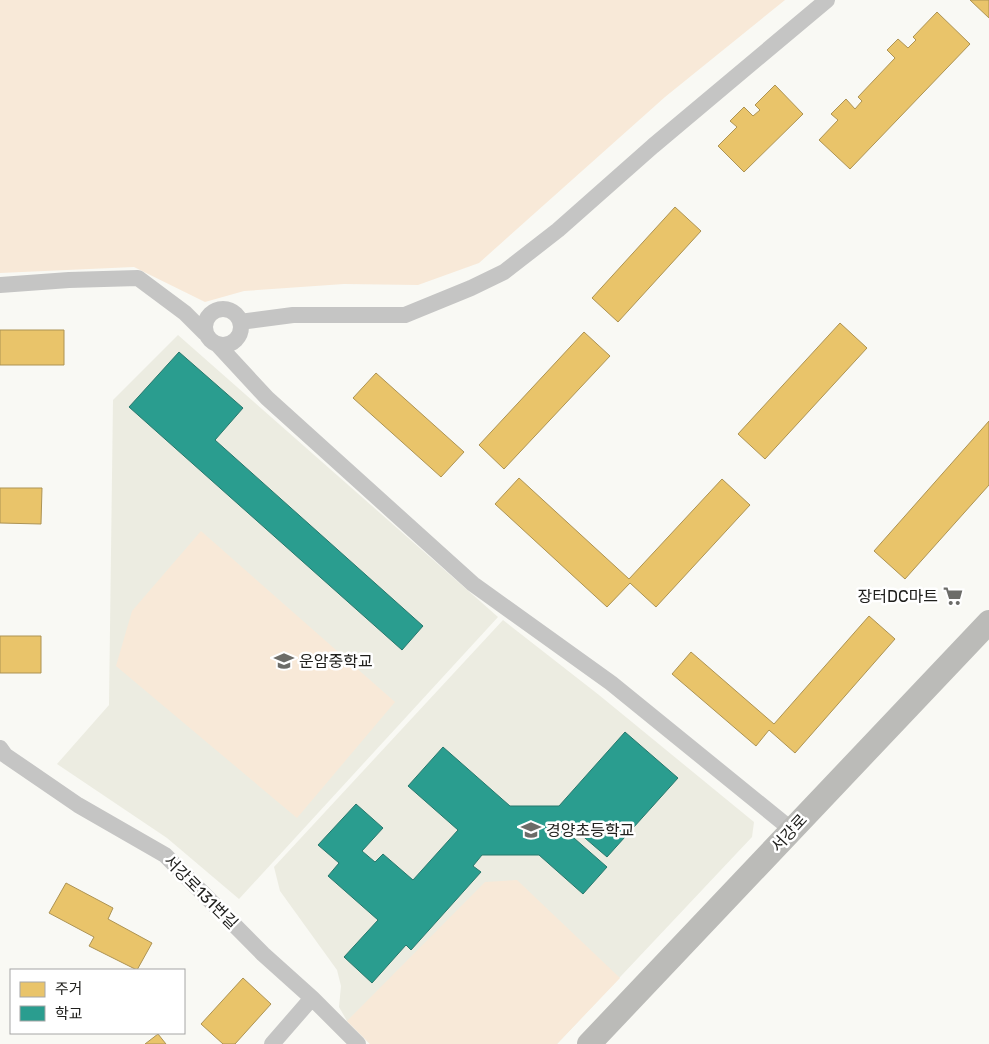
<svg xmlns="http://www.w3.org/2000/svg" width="989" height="1044" viewBox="0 0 989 1044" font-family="Rubik,'Noto Sans KR',sans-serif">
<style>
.built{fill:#ecece1}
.green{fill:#f8e9d8}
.homes{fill:#e9c46a;stroke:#ad9353}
.schools{fill:#2a9d8f;stroke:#27786d}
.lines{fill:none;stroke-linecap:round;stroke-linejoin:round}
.street{stroke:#c5c5c4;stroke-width:16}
.secondary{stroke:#bbbbb8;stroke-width:24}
.labels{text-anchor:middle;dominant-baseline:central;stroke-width:5;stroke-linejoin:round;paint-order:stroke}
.poi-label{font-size:16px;fill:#20201d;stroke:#fff;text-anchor:start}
.street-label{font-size:16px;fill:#20201d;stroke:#fff}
</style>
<rect width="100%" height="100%" fill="#f9f9f4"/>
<path class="built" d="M178,335l320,282 -259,282 -72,-61 -110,-74 52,-59 4,-305z
M503,620l96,75 155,127 -2,15 -195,207h-187l-23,-23 -8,-14 2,-21 -4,-16 -57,-79 -6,-24z"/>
<path class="green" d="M0,0h785l-120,97 -186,166 -61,22 -74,-1 -100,7 -39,11 -71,-35 -134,6z
M201,531l194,171 -98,116 -181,-152 16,-55z
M517,880l103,98 -63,66h-187l-23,-23 138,-139z"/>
<path class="homes" d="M970,0h19v18z
M937,12l33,32 -120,125 -31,-29 19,-20 -7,-6 15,-15 9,10 7,-8 -4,-4 37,-39 -8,-8 11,-11 10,9 8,-8 -3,-3z
M775,85l28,29 -59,58 -26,-26 19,-19 -7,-6 14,-14 9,9 7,-6 -5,-5z
M675,207l26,24 -83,91 -26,-24z
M840,323l27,25 -102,111 -27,-25z
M0,330h64v35h-64z
M584,332l26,24 -106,113 -25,-24z
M376,373l88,79 -23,25 -88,-79z
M989,421v64l-84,94 -31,-28z
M519,478l110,101 93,-100 28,26 -94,102 -26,-24 -23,24 -112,-103z
M0,488h42l-1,36 -41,-1z
M869,616l26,23 -100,114 -26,-23 -13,16 -84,-72 19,-22 83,72z
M0,636h41v37h-41z
M66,883l47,25 -5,11 44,24 -15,27 -48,-24 5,-9 -45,-24z
M243,978l28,26 -36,40h-12l-22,-20z
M158,1034l8,10h-21z"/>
<path class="schools" d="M179,352l64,56 -28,32 208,186 -21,24 -273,-243z
M625,732l53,46 -71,79 -36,-31 -5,5 41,36 -24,27 -44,-39h-57l-9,11 8,6 -70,78 -5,-5 -34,38 -28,-26 34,-37 -50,-44 11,-13 -21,-18 38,-41 27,24 -21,23 13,11 8,-8 30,26 45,-50 -50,-44 35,-39 67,59h49z"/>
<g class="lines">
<path class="street" d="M0,285l69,-5 69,-2 47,35 20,20
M205 327a18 18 0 1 1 36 0a18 18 0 1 1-36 0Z
M240,322l53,-7h112l66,-27 33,-16 54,-42 95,-84 174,-146
M217,344l50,54 206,186 138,99 181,147
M0,748l5,7 73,50 87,50 98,99 49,44 46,46
M272,1044l40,-46"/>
<path class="secondary" d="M589,1044l400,-422"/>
</g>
<defs>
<symbol id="supermarket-bare" viewBox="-9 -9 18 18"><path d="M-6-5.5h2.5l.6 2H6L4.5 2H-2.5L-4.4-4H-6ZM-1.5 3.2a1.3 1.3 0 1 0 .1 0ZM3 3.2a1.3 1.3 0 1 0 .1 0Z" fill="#6c6c68" stroke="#fff" stroke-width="2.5" paint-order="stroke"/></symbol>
<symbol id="school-bare" viewBox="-9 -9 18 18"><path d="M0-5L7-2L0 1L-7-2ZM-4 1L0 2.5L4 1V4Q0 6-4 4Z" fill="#6c6c68" stroke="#fff" stroke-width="2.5" paint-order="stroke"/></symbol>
</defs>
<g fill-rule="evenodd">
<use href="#supermarket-bare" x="939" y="582" width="28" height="28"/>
<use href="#school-bare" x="270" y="647" width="28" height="28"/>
<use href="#school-bare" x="517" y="816" width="28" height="28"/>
</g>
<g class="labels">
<g class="poi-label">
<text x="938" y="596" text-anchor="end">장터DC마트</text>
<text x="299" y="661">운암중학교</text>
<text x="546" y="830">경양초등학교</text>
</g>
<g class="street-label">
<text transform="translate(789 833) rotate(-47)">서강로</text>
<text transform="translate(201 892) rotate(45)">서강로131번길</text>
</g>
</g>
<rect x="10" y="969" width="175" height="65" fill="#ffffff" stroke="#a6a6a5"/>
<rect x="20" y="982" width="25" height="15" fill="#e9c46a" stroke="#a6a6a5"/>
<text x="55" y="994" font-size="15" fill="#20201d">주거</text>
<rect x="20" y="1006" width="25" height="15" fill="#2a9d8f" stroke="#a6a6a5"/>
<text x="55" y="1019" font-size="15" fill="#20201d">학교</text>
</svg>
